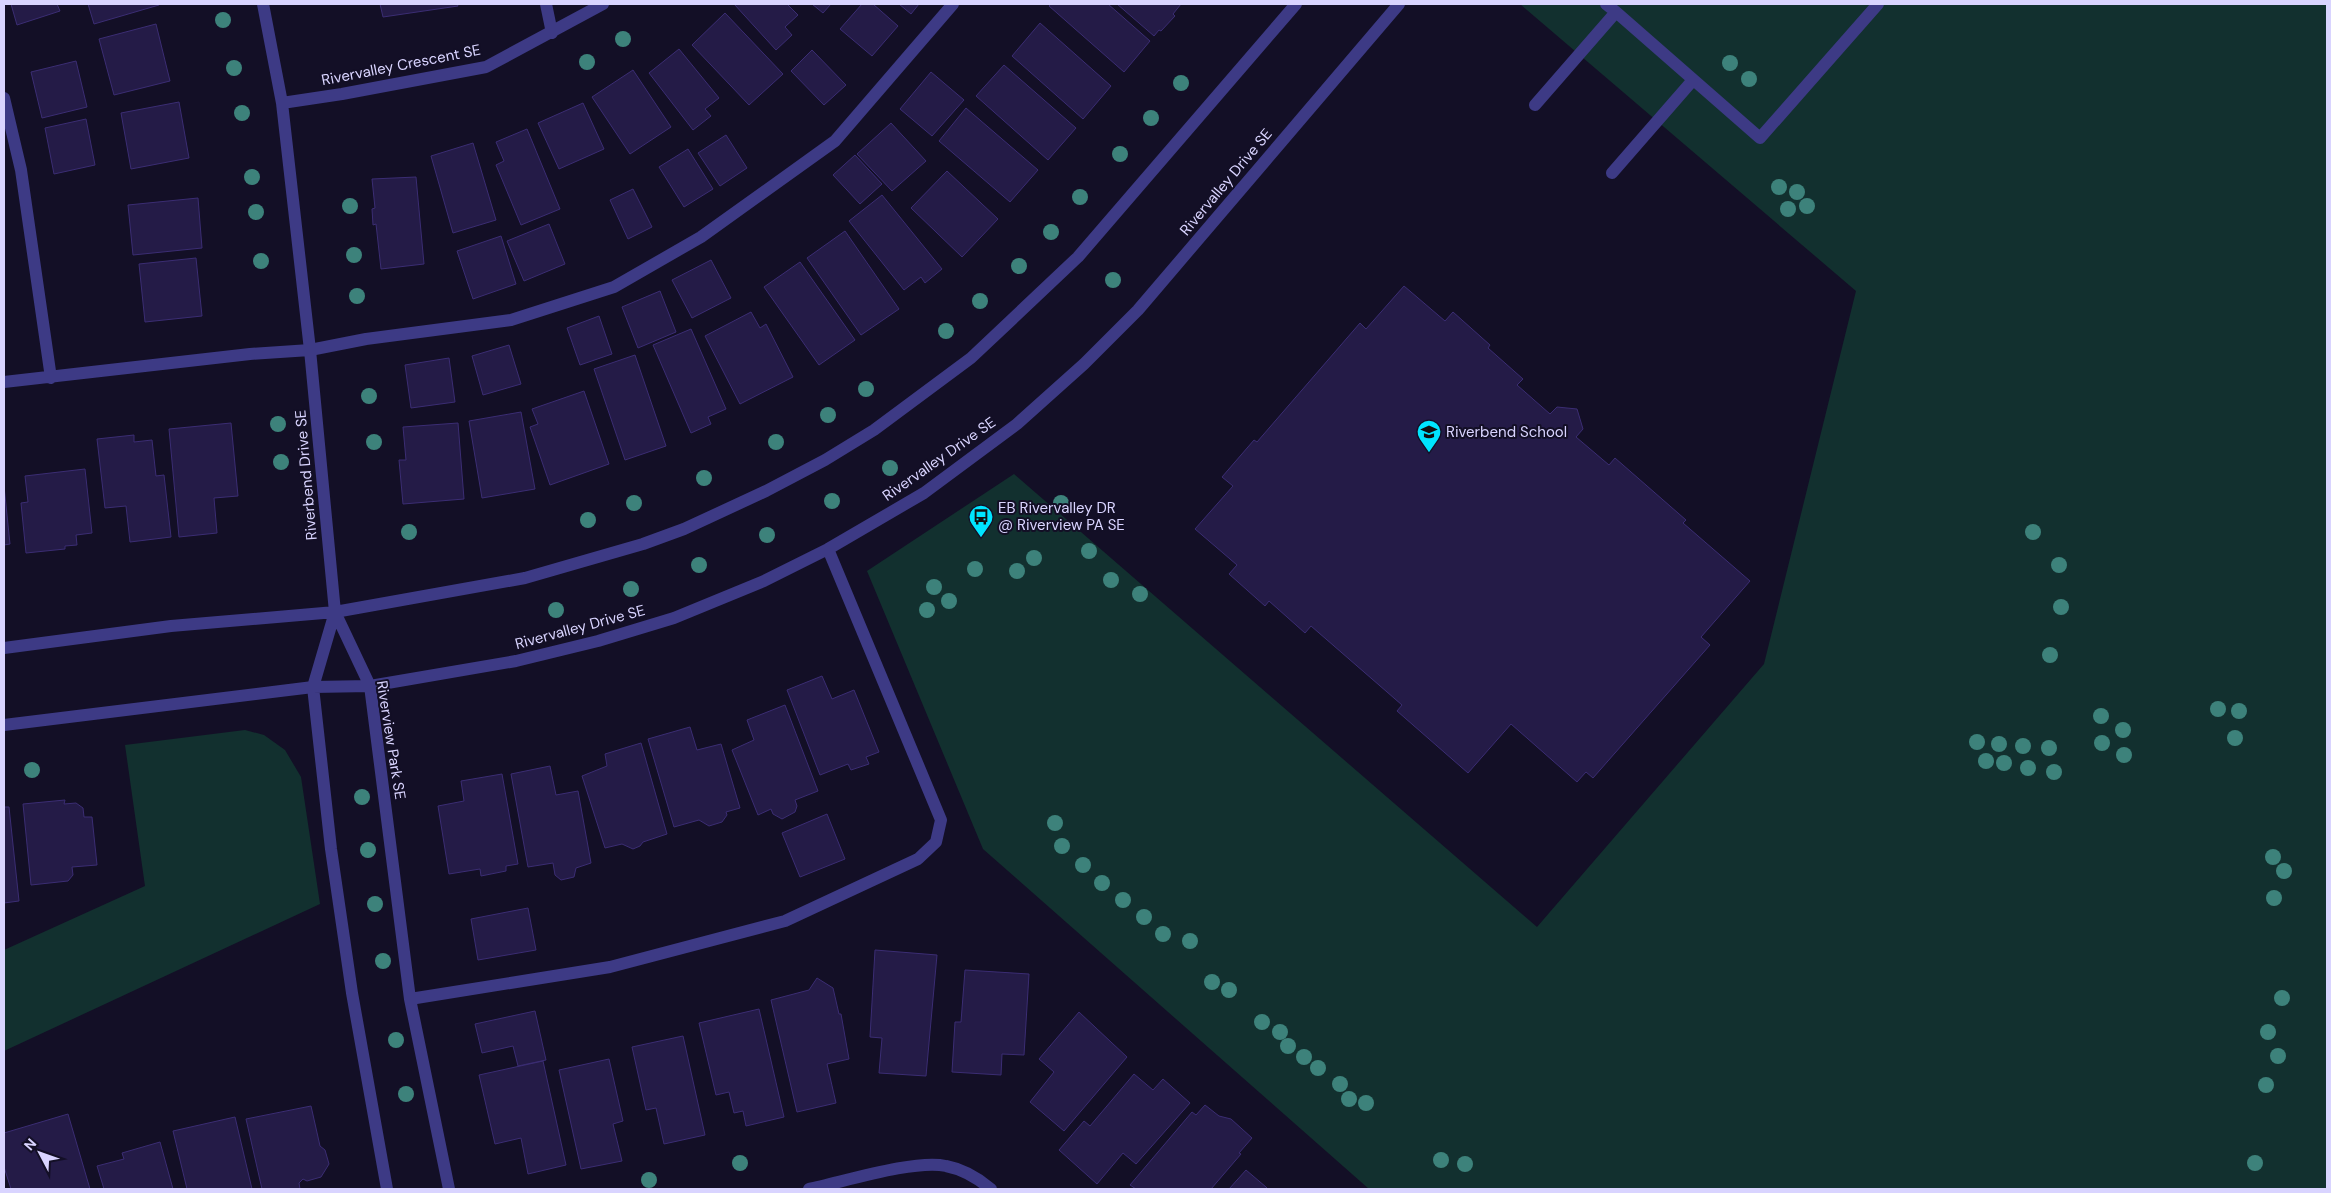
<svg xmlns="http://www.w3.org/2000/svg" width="2331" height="1193" viewBox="0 0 2331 1193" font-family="'DM Sans',sans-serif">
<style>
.green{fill:#12302f}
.building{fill:#241b47;stroke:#3b2d73}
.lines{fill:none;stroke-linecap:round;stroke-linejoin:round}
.minor{stroke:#3d3a85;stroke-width:12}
.tree{fill:#3d827b}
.labels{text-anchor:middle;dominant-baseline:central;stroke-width:4;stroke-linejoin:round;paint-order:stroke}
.street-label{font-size:15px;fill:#d9d4ff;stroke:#130f26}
.poi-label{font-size:15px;fill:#d9d4ff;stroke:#130f26;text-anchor:start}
</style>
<rect width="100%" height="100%" fill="#130f26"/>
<path class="green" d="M1520,4h807v1185h-958l-386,-340 -116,-278 147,-97 523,453 227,-263 92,-373z
M245,730l19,5 21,15 16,27 19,127 -316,147v-101l141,-64 -20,-141z"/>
<path class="building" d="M11,4h46l3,7 -43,14z
M88,4h71v1l-65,19z
M380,4h77l1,2 -75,11z
M734,4h53l11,11 -13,12 7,8 -16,15z
M812,4h19l-8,9z
M862,4h11l25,22 -26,30 -32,-27z
M899,4h20l-8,10z
M1051,4h57l42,37 -26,31 -75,-66z
M1117,4h64l-8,10 2,2 -14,15 -2,-1 -5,6z
M725,13l58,61 -34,31 -57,-60z
M1040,23l71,63 -28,33 -71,-63z
M156,24l14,57 -56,14 -15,-56z
M679,49l40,49 -14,11 6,7 -18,14 -44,-57z
M812,50l34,35 -22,20 -33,-34z
M76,61l11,46 -45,11 -11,-46z
M1004,65l72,63 -28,32 -72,-64z
M633,70l38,57 -41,27 -38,-57z
M931,72l33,28 -32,36 -32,-27z
M179,102l10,56 -58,11 -10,-56z
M583,103l21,46 -45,20 -21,-46z
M966,108l72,62 -28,32 -71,-61z
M86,119l9,46 -41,9 -9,-46z
M891,123l35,38 -34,30 -35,-37z
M527,129l33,80 -39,16 -25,-60 8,-4 -8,-19z
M726,135l21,33 -27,18 -22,-33z
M473,143l23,77 -43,13 -22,-77z
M688,149l25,40 -29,18 -25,-40z
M855,155l27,29 -22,20 -27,-29z
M947,171l51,48 -36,38 -51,-49z
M416,177l8,87 -43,5 -5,-45 -3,1 -1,-16 3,-1 -3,-29z
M633,189l19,38 -24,12 -18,-39z
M882,195l60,74 -17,14 -4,-6 -17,13 -55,-69z
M198,198l4,50 -69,7 -5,-50z
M549,224l16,40 -41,17 -17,-40z
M845,231l54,78 -38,26 -54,-77z
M501,236l15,48 -43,15 -16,-48z
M196,258l6,58 -57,6 -6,-58z
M711,260l20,38 -39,20 -20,-38z
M800,262l55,78 -36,25 -55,-78z
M1404,286l41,35 8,-9 37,33 -2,3 35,31 -6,6 33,29 7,-7 20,2 6,20 -7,8 33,28 6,-7 71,62 -3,3 67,58 -49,56 9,8 -117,133 -7,-6 -9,10 -66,-58 -43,49 -71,-62 5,-6 -91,-79 -6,7 -36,-32 -4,5 -36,-32 8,-9 -42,-36 38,-43 -11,-9 32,-37 3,2 103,-119 6,6z
M660,291l16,41 -38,16 -16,-41z
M751,312l9,16 6,-4 27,53 -53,27 -35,-68z
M599,316l13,38 -32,11 -13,-37z
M691,329l35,80 -18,8 3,7 -20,9 -38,-88z
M509,345l12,39 -38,11 -11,-39z
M635,355l31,91 -41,14 -31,-91z
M449,358l6,44 -44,6 -6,-43z
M584,391l25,73 -59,21 -20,-58 8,-3 -6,-15z
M521,412l14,77 -53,9 -13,-77z
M231,423l7,73 -24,2 3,35 -38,4 -10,-108z
M458,423l6,76 -61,5 -4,-44h7l-3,-33z
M134,435v7l18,-2 4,36 8,-1 7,62 -41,5 -4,-36 -21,2 -8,-69z
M85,469l7,64 -16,2 1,10 -12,1v3l-39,4 -5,-50 7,-1 -3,-26z
M4,486l6,58 -6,1z
M822,676l10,23 22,-9 25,62 -13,5 3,7 -18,6 -3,-6 -28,11 -33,-85z
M785,705l33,86 -23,9 2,6 -2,6 -13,7 -9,-5 -2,-5 -13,6 -26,-65 22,-10 -7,-20z
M690,727l7,23 24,-6 19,64 -14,4 1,3 -5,7 -13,4 -10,-6 -25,7 -26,-88z
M641,743l26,91 -24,8 -3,4 -7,3 -11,-5 -17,4 -23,-72 25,-10 -2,-12z
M550,766l6,29 22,-4 13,72 -15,5 -2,9 -13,3 -6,-5 -2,-12 -25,4 -17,-93z
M502,774l16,90 -12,2v5l-25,5 -1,-7 -31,5 -11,-68 26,-5 -3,-20z
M65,800l-1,4 12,-1 7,5 1,9h8l5,48 -25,2 1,8 -5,6 -37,4 -8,-81z
M4,807h5l10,94 -15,2z
M827,814l18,45 -45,18 -18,-44z
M528,908l8,42 -58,10 -7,-41z
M875,950l62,5 -11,121 -47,-3 3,-35 -12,-1z
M965,970l64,4 -5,81 -22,-1 -1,21 -49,-3 3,-50h6z
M817,978l16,10 6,26h2l8,45 -22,5 9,39 -39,9 -26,-112 38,-10z
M759,1009l25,108 -38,9 -3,-15 -9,2 -5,-21 -13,3 -17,-72z
M535,1011l11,49 -28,6 -5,-20 -31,7 -7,-29z
M1079,1012l48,45 -63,74 -34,-29 24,-30 -15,-13z
M683,1036l22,99 -41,9 -8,-36 -10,2 -14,-63z
M609,1059l14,62 -10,3 9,37 -41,8 -22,-99z
M543,1061l23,104 -38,9 -7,-36 -26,6 -16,-69z
M1134,1074l19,16 10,-11 27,24 -54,61 -13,-11 -26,31 -38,-34 25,-29 6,5z
M1205,1105l14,11 12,3 21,19 -13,15 2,1 -30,35h-75l-6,-4 62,-73 4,3z
M311,1106l9,40 5,4 4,14 -8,13 -14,4 -4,-2 -4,4 1,6h-38l-16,-70z
M68,1114l22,75h-79l-7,-22v-34z
M235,1117l17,72h-65l-14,-58z
M160,1142l13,47h-69l-7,-23 27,-7 -2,-6z
M1246,1170l20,17 2,2h-39z"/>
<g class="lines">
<path class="minor" d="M263,4l19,99 28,247 25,262 35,74 40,313 39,190
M546,4l6,29
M1606,4l10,8
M4,98l17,72 30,208
M282,103l60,-9 144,-27 117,-63
M1535,105l81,-93 144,126 118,-134
M1612,173l81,-93
M4,382l246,-28 60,-4 56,-11 145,-19 103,-33 87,-50 134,-96 118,-137
M335,612l-22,75 18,162 21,144 35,196
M4,648l167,-22 164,-14 190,-34 118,-34 41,-15 82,-38 59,-31 49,-30 97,-72 107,-101 218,-253
M4,725l309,-38 57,-1 146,-25 82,-20 76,-23 90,-37 64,-32 96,-56 93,-69 67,-60 54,-54 261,-306
M410,999l200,-32 175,-46 133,-62 18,-17 5,-22 -113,-271
M809,1189c34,-7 106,-30 137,-23 16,3 33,13 45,23"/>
</g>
<g class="tree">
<circle cx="223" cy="20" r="8"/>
<circle cx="623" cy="39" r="8"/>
<circle cx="587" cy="62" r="8"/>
<circle cx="1730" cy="63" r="8"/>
<circle cx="234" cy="68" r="8"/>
<circle cx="1749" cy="79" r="8"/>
<circle cx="1181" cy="83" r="8"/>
<circle cx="242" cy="113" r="8"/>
<circle cx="1151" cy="118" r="8"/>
<circle cx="1120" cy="154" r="8"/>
<circle cx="252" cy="177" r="8"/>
<circle cx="1779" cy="187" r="8"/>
<circle cx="1797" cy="192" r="8"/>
<circle cx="1080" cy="197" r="8"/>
<circle cx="350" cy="206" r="8"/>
<circle cx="1807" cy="206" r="8"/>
<circle cx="1788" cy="209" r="8"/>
<circle cx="256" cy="212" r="8"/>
<circle cx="1051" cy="232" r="8"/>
<circle cx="354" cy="255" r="8"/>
<circle cx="261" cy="261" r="8"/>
<circle cx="1019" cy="266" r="8"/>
<circle cx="1113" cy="280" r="8"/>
<circle cx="357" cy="296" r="8"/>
<circle cx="980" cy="301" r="8"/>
<circle cx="946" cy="331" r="8"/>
<circle cx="866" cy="389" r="8"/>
<circle cx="369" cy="396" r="8"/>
<circle cx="828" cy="415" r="8"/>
<circle cx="278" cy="424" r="8"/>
<circle cx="374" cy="442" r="8"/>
<circle cx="776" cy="442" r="8"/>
<circle cx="281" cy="462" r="8"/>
<circle cx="890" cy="468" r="8"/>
<circle cx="704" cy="478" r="8"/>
<circle cx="832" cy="501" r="8"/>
<circle cx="634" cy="503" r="8"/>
<circle cx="1061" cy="503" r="8"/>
<circle cx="588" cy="520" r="8"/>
<circle cx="409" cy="532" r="8"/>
<circle cx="2033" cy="532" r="8"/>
<circle cx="767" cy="535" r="8"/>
<circle cx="1089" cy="551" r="8"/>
<circle cx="1034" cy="558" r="8"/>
<circle cx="699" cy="565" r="8"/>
<circle cx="2059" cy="565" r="8"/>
<circle cx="975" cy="569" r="8"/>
<circle cx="1017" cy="571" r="8"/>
<circle cx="1111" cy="580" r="8"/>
<circle cx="934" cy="587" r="8"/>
<circle cx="631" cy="589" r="8"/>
<circle cx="1140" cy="594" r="8"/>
<circle cx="949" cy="601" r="8"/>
<circle cx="2061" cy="607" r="8"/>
<circle cx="556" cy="610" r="8"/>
<circle cx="927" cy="610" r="8"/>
<circle cx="2050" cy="655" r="8"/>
<circle cx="2218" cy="709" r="8"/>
<circle cx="2239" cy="711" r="8"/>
<circle cx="2101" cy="716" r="8"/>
<circle cx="2123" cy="730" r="8"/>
<circle cx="2235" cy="738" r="8"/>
<circle cx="1977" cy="742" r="8"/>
<circle cx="2102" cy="743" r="8"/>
<circle cx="1999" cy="744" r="8"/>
<circle cx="2023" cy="746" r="8"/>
<circle cx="2049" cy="748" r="8"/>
<circle cx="2124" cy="755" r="8"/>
<circle cx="1986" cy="761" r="8"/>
<circle cx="2004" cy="763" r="8"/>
<circle cx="2028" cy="768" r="8"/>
<circle cx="32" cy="770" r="8"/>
<circle cx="2054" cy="772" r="8"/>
<circle cx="362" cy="797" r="8"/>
<circle cx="1055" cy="823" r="8"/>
<circle cx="1062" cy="846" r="8"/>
<circle cx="368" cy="850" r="8"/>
<circle cx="2273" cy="857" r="8"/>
<circle cx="1083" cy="865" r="8"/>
<circle cx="2284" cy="871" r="8"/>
<circle cx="1102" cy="883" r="8"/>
<circle cx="2274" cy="898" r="8"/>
<circle cx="1123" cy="900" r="8"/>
<circle cx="375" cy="904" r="8"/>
<circle cx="1144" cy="917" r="8"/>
<circle cx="1163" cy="934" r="8"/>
<circle cx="1190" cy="941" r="8"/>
<circle cx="383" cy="961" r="8"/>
<circle cx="1212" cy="982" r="8"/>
<circle cx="1229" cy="990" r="8"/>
<circle cx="2282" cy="998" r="8"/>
<circle cx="1262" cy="1022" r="8"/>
<circle cx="1280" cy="1032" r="8"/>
<circle cx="2268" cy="1032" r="8"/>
<circle cx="396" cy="1040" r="8"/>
<circle cx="1288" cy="1046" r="8"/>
<circle cx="2278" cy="1056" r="8"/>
<circle cx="1304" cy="1057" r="8"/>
<circle cx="1318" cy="1068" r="8"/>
<circle cx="1340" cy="1084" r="8"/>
<circle cx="2266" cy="1085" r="8"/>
<circle cx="406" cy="1094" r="8"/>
<circle cx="1349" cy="1099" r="8"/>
<circle cx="1366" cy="1103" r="8"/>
<circle cx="1441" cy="1160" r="8"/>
<circle cx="740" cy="1163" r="8"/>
<circle cx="2255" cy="1163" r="8"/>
<circle cx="1465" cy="1164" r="8"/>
<circle cx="649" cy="1180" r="8"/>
</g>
<defs>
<symbol id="school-pin" viewBox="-11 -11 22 30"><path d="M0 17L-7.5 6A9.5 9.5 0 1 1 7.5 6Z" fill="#00e5ff" stroke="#130f26"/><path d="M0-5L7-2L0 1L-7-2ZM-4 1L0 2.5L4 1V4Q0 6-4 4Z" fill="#111"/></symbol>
<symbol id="bus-pin" viewBox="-11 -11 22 30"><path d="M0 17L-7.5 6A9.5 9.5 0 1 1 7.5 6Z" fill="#00e5ff" stroke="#130f26"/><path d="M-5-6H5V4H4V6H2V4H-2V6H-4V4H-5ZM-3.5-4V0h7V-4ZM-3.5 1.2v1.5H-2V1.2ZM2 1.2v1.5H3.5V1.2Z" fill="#111"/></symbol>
</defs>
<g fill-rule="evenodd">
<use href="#school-pin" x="1415" y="418" width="28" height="38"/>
<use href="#bus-pin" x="967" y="503" width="28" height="38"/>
</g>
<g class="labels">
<g class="street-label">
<text transform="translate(401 65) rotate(-11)">Rivervalley Crescent SE</text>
<text transform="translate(1226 182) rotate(-50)">Rivervalley Drive SE</text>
<text transform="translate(939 459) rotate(-35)">Rivervalley Drive SE</text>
<text transform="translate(306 475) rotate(-95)">Riverbend Drive SE</text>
<text transform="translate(580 627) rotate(-15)">Rivervalley Drive SE</text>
<text transform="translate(391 740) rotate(81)">Riverview Park SE</text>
</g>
<g class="poi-label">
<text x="1446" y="432">Riverbend School</text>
<text x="998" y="508">EB Rivervalley DR<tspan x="998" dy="17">@ Riverview PA SE</tspan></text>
</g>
</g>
<rect width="2331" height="1193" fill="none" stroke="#d9d4ff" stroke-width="10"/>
<g transform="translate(40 1153) rotate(311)" stroke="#130f26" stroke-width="4" paint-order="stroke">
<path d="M0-4L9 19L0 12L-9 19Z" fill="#d9d4ff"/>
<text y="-8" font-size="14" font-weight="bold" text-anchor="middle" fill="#d9d4ff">N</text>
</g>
</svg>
